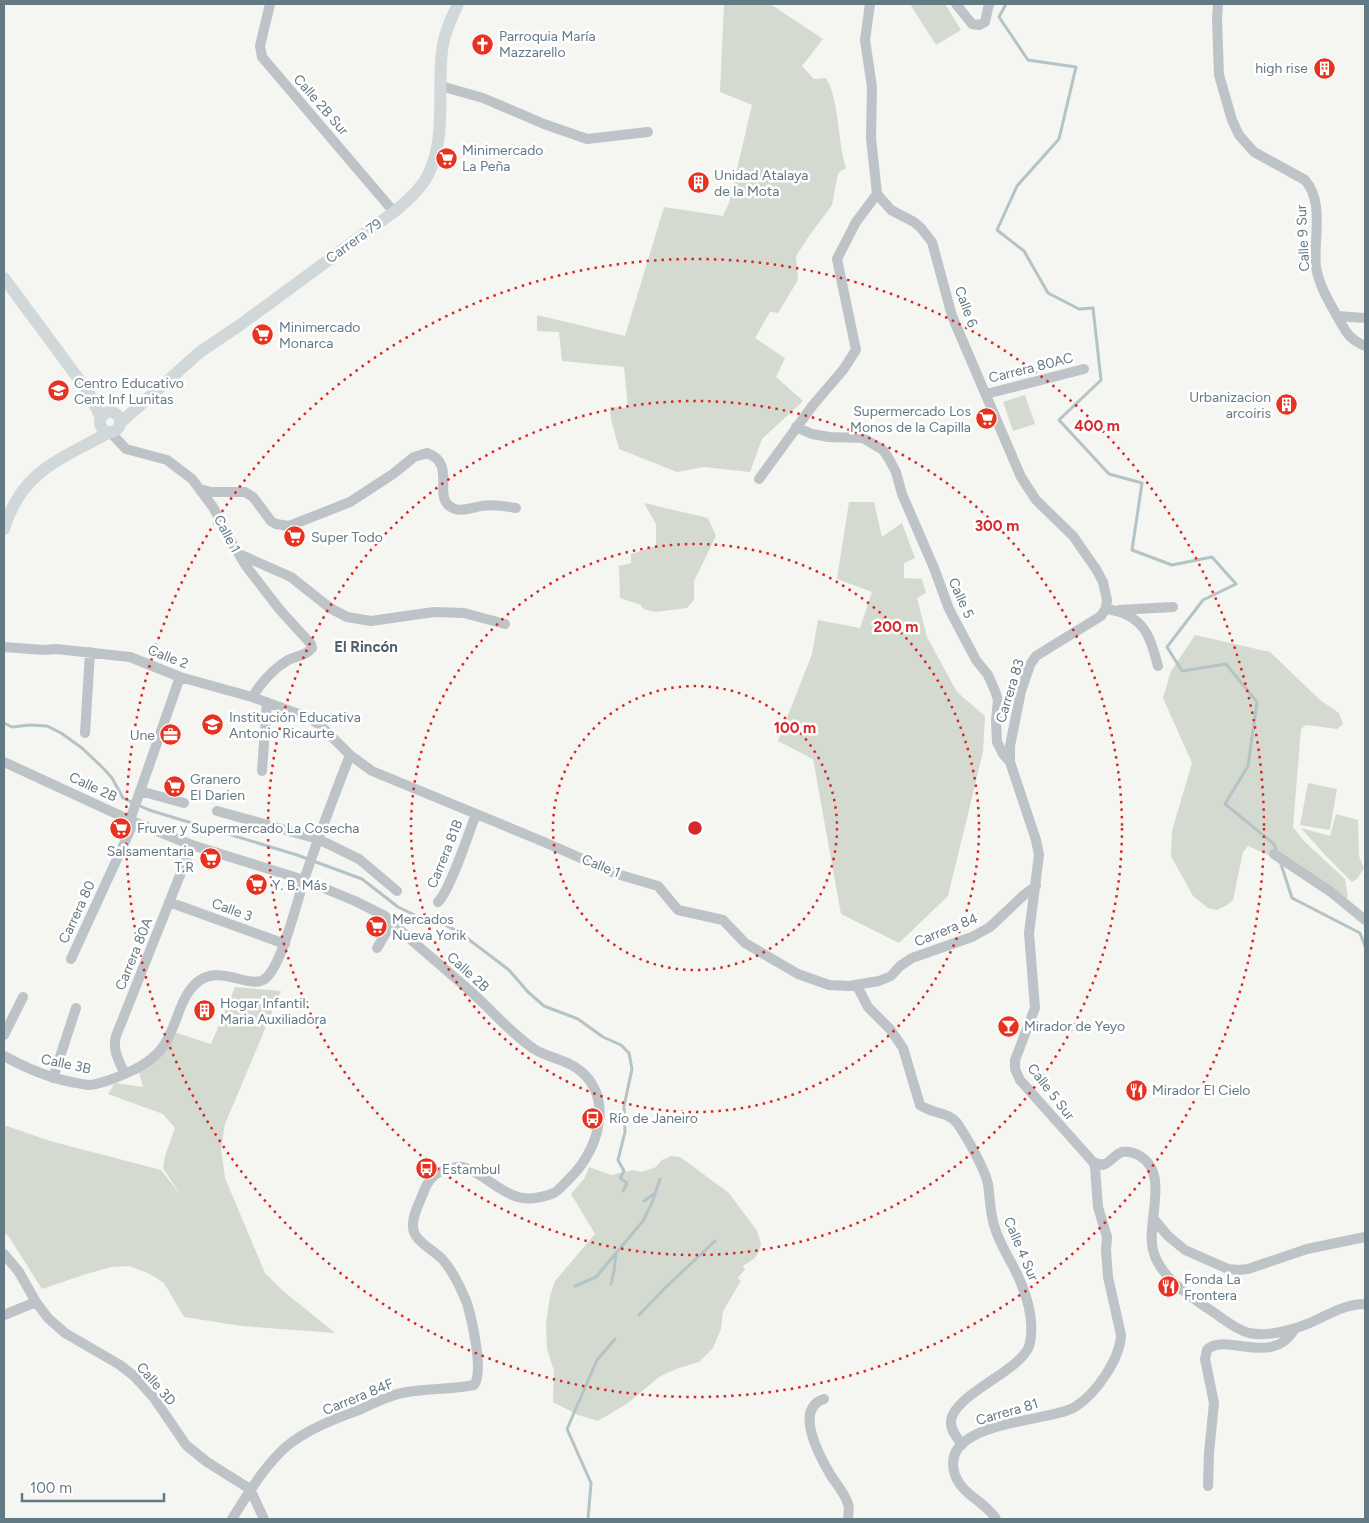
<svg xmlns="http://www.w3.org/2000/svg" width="1369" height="1523" viewBox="0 0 1369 1523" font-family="Figtree,sans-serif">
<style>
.green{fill:#d5dad0}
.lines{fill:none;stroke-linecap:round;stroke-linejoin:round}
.stream{stroke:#b4c4c6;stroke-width:3}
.minor{stroke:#bdc3c6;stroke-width:10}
.major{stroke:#d1d8da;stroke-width:12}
.ring{fill:none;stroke:#d62828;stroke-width:2.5;stroke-dasharray:2.5 5}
.labels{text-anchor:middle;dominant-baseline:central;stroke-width:5;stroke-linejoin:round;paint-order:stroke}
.poi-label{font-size:14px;fill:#637983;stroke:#fff;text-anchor:start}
.street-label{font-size:14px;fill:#637983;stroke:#fff}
.neighbourhood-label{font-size:15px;font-weight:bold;fill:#516168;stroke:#fff}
.centre{fill:#d62828;stroke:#fff;stroke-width:2.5}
.ring-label{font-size:15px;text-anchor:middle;font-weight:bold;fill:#d62828;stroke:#fff;stroke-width:5;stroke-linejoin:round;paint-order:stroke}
</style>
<rect width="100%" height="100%" fill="#f5f5f1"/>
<path class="green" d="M724,4h46l53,35 -21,27 12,13 12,-1c14,25 11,61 20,90l-8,5 -6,32 -23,31 -13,20 2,24 -20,33 -8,-1 -15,26 30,20 -9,19 27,24 -41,38 -12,33 -46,-5 -27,5 -58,-23 -8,-30 -1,-12 18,1 -4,-41 -62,-6 -3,-29 -22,-1v-16l88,21 39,-129 59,9 6,-13 23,-98 -32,-13z
M910,4h35l16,26 -25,15z
M1025,395l10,29 -22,7 -10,-29z
M849,502h25l8,35 20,-14 13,35 -11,5v15l18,1 4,14 -9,5 10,39 30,55 28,24 -2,36 -35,144 -49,47 -58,-29 -28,-155 -35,-18 34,-87 6,-34 42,8 12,-36 -35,-13z
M644,503l64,15 8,18 -22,45v19l-7,8 -32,4 -12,-3 -2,-4 -21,-7 -1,-32 12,-3v-9l25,-8v-22z
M1195,635l75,17 50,48 19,13 4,11 -6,5 -31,-4 -5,4 -8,98 11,14 41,38 3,18 -4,1c-30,-20 -63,-38 -96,-52l-5,6 -10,48 -6,5 -10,5 -9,-2 -15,-12 -22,-40 1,-25 20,-68 -29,-65 8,-27z
M1308,783l29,6 -7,41 -30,-5z
M1336,814l22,6 1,36 5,12 -7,11 -5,3 -26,-26 -25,-28 29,8z
M235,987l46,4 -56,133 -4,25 4,29 40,95 17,17 53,43 -93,-7 -58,-9 -20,-34 -14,-9 -21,-8 -17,1 -26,7 -44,15 -33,-52 -5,-4v-108l46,16 111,29 19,24 -17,-26 2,-12 10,-28 -12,-14 -55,-20 7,-11 28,4 -4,-15 38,-39 34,11z
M671,1156l9,1 49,36 28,38 4,12 -2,8 -4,7 -12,8 2,3 -7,9 3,3 -18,30 -2,18 -8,19 -14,14 -23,7 -17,8 -31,26 -30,18 -20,-6 -25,-13 1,-31 -7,-22 -1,-26 4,-27 5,-15 40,-47 -24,-40 13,-15 5,-12 22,8 22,-5 9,2 14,-5 6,-7z"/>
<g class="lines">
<path class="stream" d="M1006,4l-7,13 29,43 48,7 -17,72 -42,47 -20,44 27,21 24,42 31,16 14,-1 8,72 -42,40 50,54 33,9 -10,67 40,15 40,-8 24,27 -33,16 -36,47 15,24 44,-7 31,38 -9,64 -23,38 49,40 3,9
M4,723l8,4 18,-2 17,1 14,7 21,15 22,21 8,9 11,20 26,12 148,45 65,24 36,28 29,14 16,3 16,8 50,38 19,22 16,14 34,13 25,18 18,8 8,8 3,16 -8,37 1,26 -7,28 6,11 -4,7 7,5 -4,8
M1280,861l12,37 68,35 5,13
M644,1201l10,-7
M611,1284l3,-13 2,-18
M575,1286l21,-9 47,-56 9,-18 8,-24
M639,1315l26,-27 50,-47
M588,1519l3,-36 -24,-54 30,-69 18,-21"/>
<path class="minor" d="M270,4l-10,42 2,11 132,155
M870,4l-5,36 7,47 -1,51 6,56 14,16 23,12 7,6 11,14 20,74 69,161 15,23 37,36 23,33 7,13 4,18 -1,8 -5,8 -65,40 -6,9 -9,26 -11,55v16l26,78 3,15 -10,78 6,75 -20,52v9l5,11 73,82 2,5 3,40 9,30 -1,13 2,27 13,58c-1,24 -25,59 -46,72 -27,16 -138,13 -120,68 7,20 31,27 41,44
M956,4l16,20 7,1 6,-3 4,-18
M1218,4l-1,16 2,55 13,45 7,15 15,17 51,28c20,23 8,59 11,87 3,18 12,33 21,49 9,16 11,22 28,30
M441,86l42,12 61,26 43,15 61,-7
M1337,316l28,2
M986,394l98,-25
M796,427l16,7 17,3 34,1 20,12 6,9 7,13 6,22 32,74 15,41 27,51 12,15 7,16 3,9 -2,21 1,21 6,12 7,8
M111,433l15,16 41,11 25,19 21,28 19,36 14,23 34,44 31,34 1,4c-6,8 -16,8 -24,12 -15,9 -27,23 -36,37
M759,479l54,-74 30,-35 13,-20 -19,-91 19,-37 21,-28
M200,489l11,3h34l8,5 18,24 5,3 13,2 61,-24 43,-28 21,-17 13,-4c32,11 2,47 28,56 9,3 18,-2 27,-3 11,-2 23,0 34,2
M239,554l52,23 39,31 17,9 24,4 63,-9 30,1 41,11
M1106,608c6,3 13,3 19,6 23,10 27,30 33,52
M1119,610l54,-3
M4,647l40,3 12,-1 74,8 50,20 72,20 55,20 13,8 30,30 22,16 172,71 73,32 41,12 20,24 45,10 22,23 53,31 31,11 20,1 30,-5 12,-5 9,-10 12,-8 60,-21 18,-10 35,-33 11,-8
M85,733l5,-81
M4,762l130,60 58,23 112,35 51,21 30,15c27,26 56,49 84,74 22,19 40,42 65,59 16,10 37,11 51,26 29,31 10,80 -17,105 -4,4 -9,10 -14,13 -5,2 -13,4 -19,5 -27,5 -48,-24 -72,-31 -5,-1 -10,1 -15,2 -13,3 -19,10 -24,22 -4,11 -12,24 -11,36 0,14 21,23 30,33 9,10 19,31 24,43 5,17 17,69 7,82 -24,5 -48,3 -72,8 -15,3 -30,11 -43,17 -23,8 -53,20 -72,36 -23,20 -39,48 -55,73
M262,771l5,-69
M140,791l44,12
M217,811l101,28 41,20 38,32
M130,820l50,-143
M1274,854l57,38 34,28
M169,902l116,42
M438,902c12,-11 31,-70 38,-88
M377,948l15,-25
M71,959l63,-137
M857,986l11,21 22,22 13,19 17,57c12,9 27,6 37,18 9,13 28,46 31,61 2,13 2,28 6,41 4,15 12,28 19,41 12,23 22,52 17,77 -4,26 -77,51 -79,78 -1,9 6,16 11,24
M4,1035l19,-38
M4,1056c22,12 42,21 67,26 6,1 13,3 18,3 13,-1 29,-8 40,-13 16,-7 29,-16 37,-30 10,-16 13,-38 24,-52 25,-34 59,3 76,-12 16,-14 31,-76 38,-98 14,-42 30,-84 46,-125
M125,1074c-6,-13 -13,-24 -9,-38l76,-191
M53,1078l23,-70
M1093,1162l10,3c8,-3 11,-10 19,-13 6,-1 13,1 18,4 30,18 6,66 13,94 7,29 40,48 63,64 10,7 21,16 33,19 19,4 45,-3 63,-11 18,-8 33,-18 53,-18
M1153,1218l15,18 17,14 43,19 10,1 10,-1 59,-20 58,-12
M4,1254l15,18 17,30 12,16 17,15 55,32 14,11 20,22 32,47 21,17 43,27
M4,1315l32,-13
M824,1399c-31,9 -4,58 6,75 5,8 16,21 18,30 2,4 0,11 0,15
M1208,1486l1,-33 5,-50 -9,-44 2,-9c18,-19 66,19 88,-22
M250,1489l14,30"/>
<path class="major" d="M4,278l85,115 12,25
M100 422a10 10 0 1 1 20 0a10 10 0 1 1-20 0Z
M120,423l80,-71 40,-27 154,-113c13,-11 26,-22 34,-37 19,-38 9,-84 14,-124 2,-17 9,-32 16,-47
M4,529c18,-59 56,-69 104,-96"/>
</g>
<g class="ring">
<circle cx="695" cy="828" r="142"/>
<circle cx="695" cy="828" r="284"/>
<circle cx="695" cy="828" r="427"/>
<circle cx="695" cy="828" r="569"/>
</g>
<defs>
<symbol id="church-disc" viewBox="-11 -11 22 22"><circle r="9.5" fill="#e8311e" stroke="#fff"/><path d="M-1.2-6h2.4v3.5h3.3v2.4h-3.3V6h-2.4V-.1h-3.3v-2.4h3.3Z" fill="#fff"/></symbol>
<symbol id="building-disc" viewBox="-11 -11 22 22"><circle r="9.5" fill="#e8311e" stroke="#fff"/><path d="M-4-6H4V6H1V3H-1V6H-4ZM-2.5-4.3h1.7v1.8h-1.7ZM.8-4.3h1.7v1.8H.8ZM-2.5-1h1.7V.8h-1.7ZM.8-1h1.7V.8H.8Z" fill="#fff"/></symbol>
<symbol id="supermarket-disc" viewBox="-11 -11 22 22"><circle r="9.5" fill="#e8311e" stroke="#fff"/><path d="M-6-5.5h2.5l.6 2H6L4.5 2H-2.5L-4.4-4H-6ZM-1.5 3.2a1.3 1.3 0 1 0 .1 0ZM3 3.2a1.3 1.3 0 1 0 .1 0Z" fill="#fff"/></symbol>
<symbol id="school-disc" viewBox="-11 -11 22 22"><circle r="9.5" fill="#e8311e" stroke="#fff"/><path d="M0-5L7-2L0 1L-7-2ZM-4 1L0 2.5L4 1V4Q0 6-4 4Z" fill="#fff"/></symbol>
<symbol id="office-disc" viewBox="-11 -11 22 22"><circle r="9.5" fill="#e8311e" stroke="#fff"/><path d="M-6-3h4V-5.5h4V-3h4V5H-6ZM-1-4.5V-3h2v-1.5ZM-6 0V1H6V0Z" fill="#fff"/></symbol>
<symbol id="bar-disc" viewBox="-11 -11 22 22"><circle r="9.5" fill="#e8311e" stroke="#fff"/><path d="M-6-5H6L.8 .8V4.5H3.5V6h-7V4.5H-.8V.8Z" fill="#fff"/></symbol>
<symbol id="restaurant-disc" viewBox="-11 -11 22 22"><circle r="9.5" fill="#e8311e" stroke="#fff"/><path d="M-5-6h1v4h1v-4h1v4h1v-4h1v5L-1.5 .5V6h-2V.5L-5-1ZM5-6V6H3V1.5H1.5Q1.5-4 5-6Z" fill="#fff"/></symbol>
<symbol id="bus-disc" viewBox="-11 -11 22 22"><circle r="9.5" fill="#e8311e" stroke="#fff"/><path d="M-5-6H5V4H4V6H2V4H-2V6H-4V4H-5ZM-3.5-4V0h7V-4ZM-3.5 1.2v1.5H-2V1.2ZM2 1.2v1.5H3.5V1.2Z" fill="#fff"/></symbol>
</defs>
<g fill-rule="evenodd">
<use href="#church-disc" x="470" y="32" width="25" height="25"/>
<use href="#building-disc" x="1312" y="56" width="25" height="25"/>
<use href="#supermarket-disc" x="434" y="146" width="25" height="25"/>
<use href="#building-disc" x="686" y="170" width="25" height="25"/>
<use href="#supermarket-disc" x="250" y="322" width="25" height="25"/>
<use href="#school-disc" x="46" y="378" width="25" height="25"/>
<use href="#building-disc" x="1274" y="392" width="25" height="25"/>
<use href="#supermarket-disc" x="974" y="406" width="25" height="25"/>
<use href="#supermarket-disc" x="282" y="524" width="25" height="25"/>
<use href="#school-disc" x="200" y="712" width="25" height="25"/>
<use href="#office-disc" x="158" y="722" width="25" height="25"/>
<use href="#supermarket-disc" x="162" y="774" width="25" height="25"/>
<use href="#supermarket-disc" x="108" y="816" width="25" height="25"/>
<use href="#supermarket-disc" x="198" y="846" width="25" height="25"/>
<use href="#supermarket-disc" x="244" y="872" width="25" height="25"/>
<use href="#supermarket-disc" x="364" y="914" width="25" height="25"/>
<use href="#building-disc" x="192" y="998" width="25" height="25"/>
<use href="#bar-disc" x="996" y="1014" width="25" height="25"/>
<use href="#restaurant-disc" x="1124" y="1078" width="25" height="25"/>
<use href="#bus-disc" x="580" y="1106" width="25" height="25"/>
<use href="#bus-disc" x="414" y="1156" width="25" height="25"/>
<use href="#restaurant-disc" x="1156" y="1274" width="25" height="25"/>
</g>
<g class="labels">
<g class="poi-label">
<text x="499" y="36">Parroquia María<tspan x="499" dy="16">Mazzarello</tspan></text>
<text x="1308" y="68" text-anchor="end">high rise</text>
<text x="462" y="150">Minimercado<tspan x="462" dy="16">La Peña</tspan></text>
<text x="714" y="175">Unidad Atalaya<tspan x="714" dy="16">de la Mota</tspan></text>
<text x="279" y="327">Minimercado<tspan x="279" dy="16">Monarca</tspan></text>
<text x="74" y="383">Centro Educativo<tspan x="74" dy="16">Cent Inf Lunitas</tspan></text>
<text x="1271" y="397" text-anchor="end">Urbanizacion<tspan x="1271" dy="16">arcoiris</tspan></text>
<text x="971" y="411" text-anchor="end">Supermercado Los<tspan x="971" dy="16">Monos de la Capilla</tspan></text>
<text x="311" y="537">Super Todo</text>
<text x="229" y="717">Institución Educativa<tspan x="229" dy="16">Antonio Ricaurte</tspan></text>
<text x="155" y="735" text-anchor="end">Une</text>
<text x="190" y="779">Granero<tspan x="190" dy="16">El Darien</tspan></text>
<text x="137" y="828">Fruver y Supermercado La Cosecha</text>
<text x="194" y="851" text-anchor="end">Salsamentaria<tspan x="194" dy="16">T.R</tspan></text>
<text x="272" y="885">Y. B. Más</text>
<text x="392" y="919">Mercados<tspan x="392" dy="16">Nueva Yorik</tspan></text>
<text x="220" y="1003">Hogar Infantil:<tspan x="220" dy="16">Maria Auxiliadora</tspan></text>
<text x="1024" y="1026">Mirador de Yeyo</text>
<text x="1152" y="1090">Mirador El Cielo</text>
<text x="609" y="1118">Río de Janeiro</text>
<text x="442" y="1169">Estambul</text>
<text x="1184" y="1279">Fonda La<tspan x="1184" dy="16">Frontera</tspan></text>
</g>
<g class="street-label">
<text transform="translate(321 105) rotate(49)">Calle 2B Sur</text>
<text transform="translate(1303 238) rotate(-93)">Calle 9 Sur</text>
<text transform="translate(354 241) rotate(-36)">Carrera 79</text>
<text transform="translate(966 307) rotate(70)">Calle 6</text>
<text transform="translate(1031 368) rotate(-14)">Carrera 80AC</text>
<text transform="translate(227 534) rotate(62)">Calle 1</text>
<text transform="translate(961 598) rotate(66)">Calle 5</text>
<text transform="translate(168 657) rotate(21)">Calle 2</text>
<text transform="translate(1010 691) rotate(-73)">Carrera 83</text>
<text transform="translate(93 787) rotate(25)">Calle 2B</text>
<text transform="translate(445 854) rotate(-68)">Carrera 81B</text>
<text transform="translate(601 866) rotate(22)">Calle 1</text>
<text transform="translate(232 910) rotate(20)">Calle 3</text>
<text transform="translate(77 912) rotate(-65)">Carrera 80</text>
<text transform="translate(946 930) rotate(-22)">Carrera 84</text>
<text transform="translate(134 954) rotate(-68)">Carrera 80A</text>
<text transform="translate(468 972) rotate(42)">Calle 2B</text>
<text transform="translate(66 1064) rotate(12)">Calle 3B</text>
<text transform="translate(1051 1092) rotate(52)">Calle 5 Sur</text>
<text transform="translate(1021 1249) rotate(67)">Calle 4 Sur</text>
<text transform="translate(156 1384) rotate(49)">Calle 3D</text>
<text transform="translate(358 1397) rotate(-22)">Carrera 84F</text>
<text transform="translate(1007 1412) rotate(-16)">Carrera 81</text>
</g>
<g class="neighbourhood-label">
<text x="366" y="647">El Rincón</text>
</g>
</g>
<circle cx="695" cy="828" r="8" class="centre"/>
<g class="ring-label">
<text x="1097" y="431">400 m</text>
<text x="997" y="531">300 m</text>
<text x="896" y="632">200 m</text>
<text x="795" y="733">100 m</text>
</g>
<rect width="1369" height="1523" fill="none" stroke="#637983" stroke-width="10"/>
<path d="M22 1493v8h142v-8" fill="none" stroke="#637983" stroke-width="2.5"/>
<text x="30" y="1493" font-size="15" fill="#637983" stroke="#ffffff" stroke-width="4" paint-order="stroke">100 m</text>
</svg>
